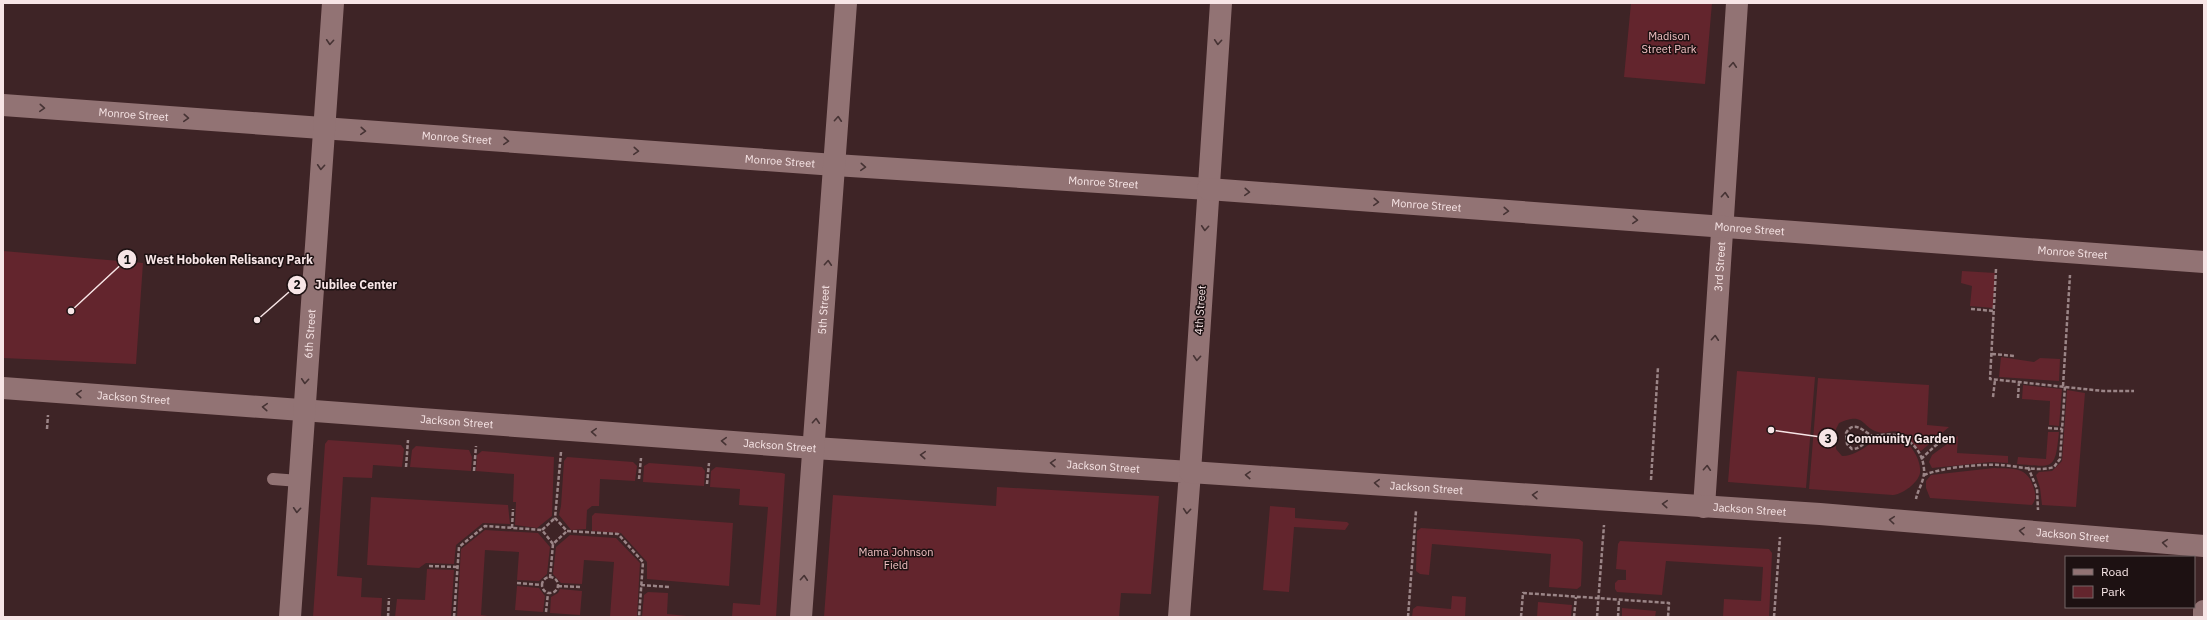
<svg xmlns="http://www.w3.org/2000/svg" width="2207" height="620" viewBox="0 0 2207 620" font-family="'IBM Plex Sans',sans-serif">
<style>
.green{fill:#63252d}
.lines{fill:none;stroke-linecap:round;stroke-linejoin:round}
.path{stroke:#9b8587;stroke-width:2.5;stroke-dasharray:4 2;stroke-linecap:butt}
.service{stroke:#927374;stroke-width:12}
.minor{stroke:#927374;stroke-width:22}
.tertiary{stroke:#927374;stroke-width:22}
.oneway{stroke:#463334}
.labels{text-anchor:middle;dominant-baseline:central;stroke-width:3;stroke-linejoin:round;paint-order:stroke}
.park-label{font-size:11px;fill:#f0c0c2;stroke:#1d1112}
.street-label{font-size:11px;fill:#f7e5e6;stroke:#1d1112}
.leader{fill:none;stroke:#f7e5e6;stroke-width:1.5}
.callout-dot{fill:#f7e5e6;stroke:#1d1112;stroke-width:1.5}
.mark-label{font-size:12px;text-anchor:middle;font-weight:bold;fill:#111}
.callout-label{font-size:12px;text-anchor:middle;font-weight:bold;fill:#f7e5e6;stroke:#1d1112;stroke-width:3;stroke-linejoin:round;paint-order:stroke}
</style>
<rect width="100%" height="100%" fill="#3e2426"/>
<path class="green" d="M1631,3h81l-7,81 -81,-7z
M3,251l140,12 -7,101 -133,-6z
M1962,271l33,2 -2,35 -23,-2 2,-20 -11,-3z
M2001,357l33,5 6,-4 20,1 -1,22 -60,-4z
M1737,371l78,6 -9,111 -78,-6z
M1818,378l111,7 -2,40 22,2 -28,24c-4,-1 -13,-14 -20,-18 -9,-5 -15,2 -23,-1 -17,-5 -13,-21 -39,-9l-4,8 1,18 6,7c20,1 33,-24 54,-19 13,2 26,23 24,36 -2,10 -17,21 -27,22l-84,-6z
M2023,385l39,4 -3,37 -10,-1 1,-24 -28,-2z
M2067,390l18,3 -9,114 -34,-2 -2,-17 -4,-13 3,-3 13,-1 10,-10z
M2048,432h11c-4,39 -5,35 -42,32l1,-7 28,2z
M1958,436l-1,17 51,3v7l-17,-1 -59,6 -3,-6 3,-7z
M328,440l73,5 3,4 -2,18 -29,-2 -1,13 -29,-1 -6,99 25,2 -1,19 21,1 -1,19h-68l12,-173z
M416,446l53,4 3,7 -1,14 -61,-4 2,-17z
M482,451l72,6 -2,59 -15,12 -22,-3 1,-23h-3l1,-28 -38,-3 1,-16z
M567,457l66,5 4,4 -2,15 -35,-2 -1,27h-7l-5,4 -1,19 -15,1 -12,-15 2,-9 3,-45z
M649,463l53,4 3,4 -1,15 -61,-4 1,-16z
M716,467l66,6 3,1 -9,143h-44l1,-14 27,2 8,-98 -29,-2 1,-16 -30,-2 1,-16z
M1994,468c20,1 34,-2 40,21 2,6 2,11 -2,16l-102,-7 -4,-10v-7l5,-6z
M997,487l162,9 -8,98 -30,-1 -2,24h-295l9,-122 163,11z
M371,497l137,8 2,19 -27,-1 -27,22 -2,19 -28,-1 -7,5 -52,-3z
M1270,506l25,2v10l52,4 2,2 -4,6 -51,-3 -5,65 -26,-2z
M595,513l138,10 -4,63 -82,-7v-17l-26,-29 -29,-2v-15z
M1421,528l158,11 4,3 -2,44 -4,3 -28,-2 2,-33 -119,-10 -3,31 -9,-1 -4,-3 1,-40z
M485,530l53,3 12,14 -3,27 -8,7 -22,-1 2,-28 -34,-2 -4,65 14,2h-38l4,-68z
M570,535l46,3 24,25 -3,54h-27l4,-55 -30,-2 -2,24 -21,-1 -8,-9 3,-27z
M1620,541l149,8 3,4 -3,64h-46l1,-18 37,2 2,-34 -97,-6 -4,34 -45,-3 -2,-3v-6l3,-3h8v-10l-10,-1 2,-25z
M427,569l27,1 -3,47h-56l2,-18 28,1z
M517,586l22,2 6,8 -2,16 -28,-2z
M560,589l22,2 -2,24 -30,-2 1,-16 7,-4z
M648,592l20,1 -1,21 30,3h-55l2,-22z
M1452,596l14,1 -1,20h-53l1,-8 4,-3 34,3z
M1538,602l34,3 -1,11 -34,1z
M1622,608l34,3 -1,6h-33z"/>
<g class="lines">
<path class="path" d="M1996,269l-6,110 113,12h31
M1971,309l23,2
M1992,354l23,2
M2063,386l7,-111
M1993,397l2,-17
M2018,398l1,-16
M2048,428l14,1
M47,429l1,-14
M1874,437c-10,-5 -20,-18 -28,-4l1,11 5,5c10,0 13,-9 21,-12 24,-9 49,6 51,32 1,11 -6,20 -8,30
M561,452l-6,66 12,13 51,3 25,28 -4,55
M1921,459l14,-13 16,-11
M406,467l2,-27
M2028,467l9,22 1,21
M474,471l2,-25
M1924,475c20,-8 56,-11 77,-10 16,1 37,7 53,2l6,-8 5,-73
M639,479l2,-21
M1651,480l7,-113
M707,484l2,-21
M512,528l1,-19
M553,544l-11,-14 13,-12
M429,566l28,1
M542 585a8 8 0 1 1 16 0a8 8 0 1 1-16 0Z
M550,578l3,-34 14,-13
M517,583l25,2
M641,585l28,2
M558,586l24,1
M546,612l2,-19
M388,617l1,-19
M454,617l5,-70 26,-21 57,4
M1408,617l8,-106
M1521,617l2,-24 146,10 -1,14
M1574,617l2,-20
M1597,617l7,-92
M1618,617l1,-17
M1774,617l6,-80"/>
<path class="service" d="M273,479l26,2"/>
<g class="minor">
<path id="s1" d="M3,105l832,60 373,24"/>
<path id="s2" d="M3,388l811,60 376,24 -11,145"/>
<path id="s3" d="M1704,507l33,-504"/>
<path id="s4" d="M290,617l43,-614"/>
<path id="s5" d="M801,617l45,-614"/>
<path d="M2204,617v-6"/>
</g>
<g class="tertiary">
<path id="s6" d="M1221,3l-31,469 630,42 384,32"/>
<path id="s7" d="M1208,189l996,73"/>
</g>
</g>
<defs><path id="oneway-chevron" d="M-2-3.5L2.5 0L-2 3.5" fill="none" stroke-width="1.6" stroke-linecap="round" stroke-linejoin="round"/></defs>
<g class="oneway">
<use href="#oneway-chevron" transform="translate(330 42) rotate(94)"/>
<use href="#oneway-chevron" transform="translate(1218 42) rotate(94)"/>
<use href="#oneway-chevron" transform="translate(1733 65) rotate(-86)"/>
<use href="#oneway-chevron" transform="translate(42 108) rotate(4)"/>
<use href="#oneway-chevron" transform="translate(186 118) rotate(4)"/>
<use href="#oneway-chevron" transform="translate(838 119) rotate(-86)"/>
<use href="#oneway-chevron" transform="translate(363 131) rotate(4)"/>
<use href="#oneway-chevron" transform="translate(506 141) rotate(4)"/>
<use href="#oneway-chevron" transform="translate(636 151) rotate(4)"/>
<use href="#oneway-chevron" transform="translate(321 167) rotate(94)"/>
<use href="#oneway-chevron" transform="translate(863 167) rotate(4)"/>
<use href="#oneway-chevron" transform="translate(1247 192) rotate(4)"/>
<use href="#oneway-chevron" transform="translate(1725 195) rotate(-86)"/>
<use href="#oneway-chevron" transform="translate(1376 202) rotate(4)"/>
<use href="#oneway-chevron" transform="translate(1506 211) rotate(4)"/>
<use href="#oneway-chevron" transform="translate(1635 220) rotate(4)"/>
<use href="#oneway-chevron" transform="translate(1205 228) rotate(94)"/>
<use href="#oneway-chevron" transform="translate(828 263) rotate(-86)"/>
<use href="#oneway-chevron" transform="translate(1715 338) rotate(-86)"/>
<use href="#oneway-chevron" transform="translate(1197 358) rotate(94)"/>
<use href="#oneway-chevron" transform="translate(305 381) rotate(94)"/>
<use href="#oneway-chevron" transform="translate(79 394) rotate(-176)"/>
<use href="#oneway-chevron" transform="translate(265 407) rotate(-176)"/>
<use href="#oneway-chevron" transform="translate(816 421) rotate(-86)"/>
<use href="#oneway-chevron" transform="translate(594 432) rotate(-176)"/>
<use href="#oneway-chevron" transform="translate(724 441) rotate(-176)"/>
<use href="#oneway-chevron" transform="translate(923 455) rotate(-176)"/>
<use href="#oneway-chevron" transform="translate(1053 463) rotate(-176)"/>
<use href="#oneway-chevron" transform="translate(1707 468) rotate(-86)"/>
<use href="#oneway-chevron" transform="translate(1248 475) rotate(-177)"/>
<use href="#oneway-chevron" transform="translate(1377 483) rotate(-176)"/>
<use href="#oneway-chevron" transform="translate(1535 495) rotate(-176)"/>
<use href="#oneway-chevron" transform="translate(1665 504) rotate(-176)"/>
<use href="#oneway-chevron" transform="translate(297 510) rotate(94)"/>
<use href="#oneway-chevron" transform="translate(1187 511) rotate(95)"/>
<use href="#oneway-chevron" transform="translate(1892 520) rotate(-175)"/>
<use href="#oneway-chevron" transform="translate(2022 531) rotate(-175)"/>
<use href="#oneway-chevron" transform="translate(2165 543) rotate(-175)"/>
<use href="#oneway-chevron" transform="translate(804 578) rotate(-86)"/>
</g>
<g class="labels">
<g class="park-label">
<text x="1669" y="36">Madison<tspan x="1669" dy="13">Street Park</tspan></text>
<text x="896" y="552">Mama Johnson<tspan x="896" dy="13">Field</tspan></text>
</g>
<g class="street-label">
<text stroke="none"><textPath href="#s1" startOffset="131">Monroe Street</textPath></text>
<text stroke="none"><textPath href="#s1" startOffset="455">Monroe Street</textPath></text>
<text stroke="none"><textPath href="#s1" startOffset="779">Monroe Street</textPath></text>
<text stroke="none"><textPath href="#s1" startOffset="1103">Monroe Street</textPath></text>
<text stroke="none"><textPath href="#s7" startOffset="219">Monroe Street</textPath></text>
<text stroke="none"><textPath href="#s7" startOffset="543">Monroe Street</textPath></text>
<text stroke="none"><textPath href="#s7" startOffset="867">Monroe Street</textPath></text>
<text stroke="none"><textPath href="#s3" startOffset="241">3rd Street</textPath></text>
<text stroke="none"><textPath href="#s5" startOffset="308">5th Street</textPath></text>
<text transform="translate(1200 310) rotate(-86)">4th Street</text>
<text stroke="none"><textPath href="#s4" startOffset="284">6th Street</textPath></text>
<text stroke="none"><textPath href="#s2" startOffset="131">Jackson Street</textPath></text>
<text stroke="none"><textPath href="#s2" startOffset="455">Jackson Street</textPath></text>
<text stroke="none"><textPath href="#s2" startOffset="779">Jackson Street</textPath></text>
<text stroke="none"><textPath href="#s2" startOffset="1103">Jackson Street</textPath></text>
<text stroke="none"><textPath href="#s6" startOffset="707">Jackson Street</textPath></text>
<text stroke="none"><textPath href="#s6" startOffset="1031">Jackson Street</textPath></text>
<text stroke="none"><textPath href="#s6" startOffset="1355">Jackson Street</textPath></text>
</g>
</g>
<path class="leader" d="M71 311L127 259M257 320L297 285M1771 430L1828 438"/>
<g class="callout-dot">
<circle cx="71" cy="311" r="4"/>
<circle cx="257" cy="320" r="4"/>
<circle cx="1771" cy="430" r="4"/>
<circle cx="127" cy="259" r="10"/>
<circle cx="297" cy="285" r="10"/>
<circle cx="1828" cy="438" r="10"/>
</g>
<g class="mark-label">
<text x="127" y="264">1</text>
<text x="297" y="289">2</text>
<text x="1828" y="443">3</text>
</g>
<g class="callout-label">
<text x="229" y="264">West Hoboken Relisancy Park</text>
<text x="356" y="289">Jubilee Center</text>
<text x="1901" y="443">Community Garden</text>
</g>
<rect width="2207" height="620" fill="none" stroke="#f7e5e6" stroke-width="8"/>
<rect x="2065" y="556" width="130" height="52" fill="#1d1112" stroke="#746667"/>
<rect x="2073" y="569" width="20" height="6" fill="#927374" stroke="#746667"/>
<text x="2101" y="576" font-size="12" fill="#f7e5e6">Road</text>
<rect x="2073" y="586" width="20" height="12" fill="#63252d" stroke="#746667"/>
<text x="2101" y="596" font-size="12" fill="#f7e5e6">Park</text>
</svg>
